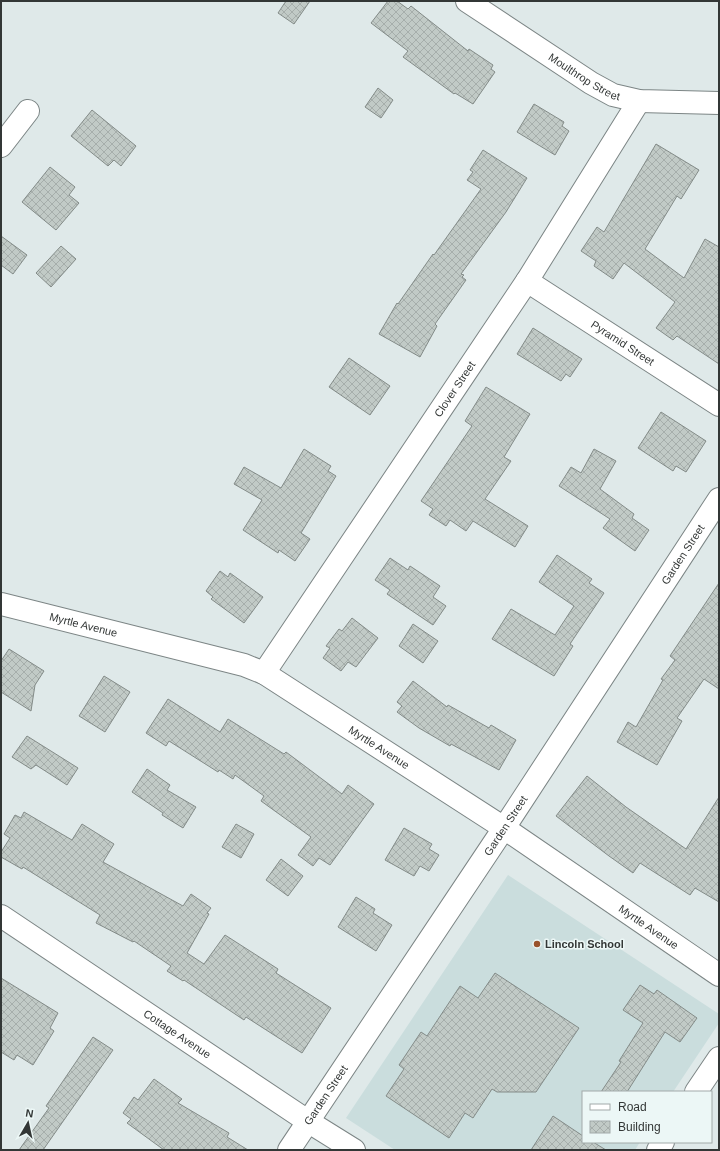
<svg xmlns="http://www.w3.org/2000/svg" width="720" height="1151" viewBox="0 0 720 1151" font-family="Helvetica,sans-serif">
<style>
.built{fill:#cadddd}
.building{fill:url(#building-cross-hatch);stroke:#838b88}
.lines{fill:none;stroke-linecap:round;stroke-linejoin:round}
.minor-casing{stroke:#7c8585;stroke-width:24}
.minor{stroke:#fff;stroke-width:22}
.poi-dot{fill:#99522b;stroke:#ecf7f6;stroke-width:1.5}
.labels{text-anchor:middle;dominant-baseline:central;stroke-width:3;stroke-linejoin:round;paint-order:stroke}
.street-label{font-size:11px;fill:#333736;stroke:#ecf7f6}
.poi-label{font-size:11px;font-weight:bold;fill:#333736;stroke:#ecf7f6;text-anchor:start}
</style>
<defs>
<pattern id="building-cross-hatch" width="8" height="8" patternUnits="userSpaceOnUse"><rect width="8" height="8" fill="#c1cac6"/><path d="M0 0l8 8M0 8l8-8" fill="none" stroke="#a6aeab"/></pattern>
</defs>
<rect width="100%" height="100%" fill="#dfe9e9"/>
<path class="built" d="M508,875l211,139v9l-46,69h-90v50h57l-5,8h-240l-49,-32z"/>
<path class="building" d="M286,1h24l-16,23 -16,-11z
M388,1h9l11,8 3,-3 57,45 1,-2 24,16 -2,4 4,3 -22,32 -18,-11 -1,1 -51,-37 5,-6 -37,-28z
M378,88l15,12 -12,18 -16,-11z
M534,104l30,18 -2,4 7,5 -14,24 -38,-23z
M92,110l44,36 -15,20 -7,-6 -6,6 -37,-30z
M656,144l43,26 -18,29 -4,-3 -32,53 39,29 21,-39 14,8v117l-42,-28 -4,4 -17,-12 19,-26 -51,-39 -11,16 -19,-13 2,-5 -15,-10 16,-24 7,5z
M483,150l44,28 -21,34 -45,62 3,1 -2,2 4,3 -31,44 2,2 -17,31 -41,-23 18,-31 1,1 35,-50 1,1 47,-66 -14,-9 6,-8 -3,-2z
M50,167l25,20 -6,8 10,8 -23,27 -34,-28z
M1,236l26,19 -14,19 -12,-9z
M61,246l15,13 -25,28 -15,-14z
M533,328l49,31 -12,18 -4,-3 -5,7 -44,-27z
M349,358l41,28 -20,29 -41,-28z
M486,387l44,27 -26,43 7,4 -26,38 43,27 -13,21 -42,-26 -7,10 -16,-11 -4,6 -17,-11 4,-6 -12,-8 51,-75 -7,-5z
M661,412l45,29 -20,31 -10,-6 -3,5 -35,-23z
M304,449l27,17 -3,5 8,5 -35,57 9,6 -15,22 -16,-11 -1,3 -35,-23 19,-30 -28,-16 10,-17 37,21z
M594,449l22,12 -16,28 34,25 -2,4 17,12 -14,21 -32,-23 7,-9 -51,-33 12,-19 10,6z
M557,555l35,24 -3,4 15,10 -34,51 3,2 -19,30 -62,-37 19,-30 44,26 19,-29 -35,-24z
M390,558l18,12 2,-4 30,20 -7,11 13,9 -13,19 -46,-31 3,-4 -15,-10z
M220,571l8,6 2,-4 33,24 -19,26 -33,-24 2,-2 -7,-6z
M719,583v106l-15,-10 -27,39 5,3 -25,44 -40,-23 11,-20 8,5 27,-47 -2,-1 14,-19 -5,-4z
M352,618l26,20 -22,29 -8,-5 -7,9 -18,-13 7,-10 -4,-2 13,-17 3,2z
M413,624l25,17 -15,22 -24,-17z
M9,649l35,22 -9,14 -4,26 -30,-19v-31z
M104,676l26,16 -25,40 -26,-16z
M413,681l34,26 1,-2 41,23 2,-3 25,15 -17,30 -48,-26 -1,2 -31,-18 -22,-16 5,-6 -5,-4z
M168,699l52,33 8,-13 56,35 2,-2 56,42 6,-9 26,19 -44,61 -11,-7 -6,8 -15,-11 13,-18 -50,-36 3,-5 -29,-21 -2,4 -14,-9 -1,2 -49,-31 -3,5 -20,-13z
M27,736l51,32 -11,17 -31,-20 -5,4 -19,-12z
M147,769l23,16 -3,5 29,17 -13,21 -21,-13 1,-2 -31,-21z
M587,776l39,31 60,42 33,-52v105l-24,-14 -5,7 -50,-32 -7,10 -24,-17 -53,-40z
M24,812l48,28 10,-16 32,20 -11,18 80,44 8,-12 20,14 -4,5 2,1 -22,39 17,11 21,-29 53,34 -2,4 55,35 -29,45 -56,-36 -2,3 -60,-40 -1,1 -16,-10 4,-5 -37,-25 -1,1 -37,-19 4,-8 -77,-48 -1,2 -21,-12v-5l9,-14 -6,-4 11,-19 6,3z
M236,824l18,10 -13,24 -19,-11z
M404,828l28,16 -3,5 10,6 -10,16 -9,-5 -6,10 -29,-16z
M281,859l22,17 -15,20 -22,-16z
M356,897l19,12 -2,4 19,12 -16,26 -38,-24z
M495,973l84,55 -43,64h-39l-5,-3 -19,29 -8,-5 -16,25 -63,-42 18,-27 -5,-4 22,-33 6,4 33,-50 18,12z
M1,978l57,35 -8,15 4,3 -21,34 -16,-10 -3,5 -13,-8z
M640,985l14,9 3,-4 40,28 -17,24 -15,-10 -38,60h-26l20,-30 -2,-1 24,-38 -20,-13z
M93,1037l20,13 -70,100h-24l30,-42 -3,-2z
M154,1079l28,20 -4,4 51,30 -2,4 21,13h-84l-37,-27 4,-4 -8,-6 11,-16 4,3z
M553,1116l30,20v6h10l13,8h-75z"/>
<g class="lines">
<defs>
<g id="minor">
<path id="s1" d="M467,1l124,82 22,12 26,6 80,2"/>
<path d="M1,146l27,-35"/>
<path id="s2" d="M527,281l192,124"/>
<path id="s3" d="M1,604l243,61 20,8 240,155 215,147"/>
<path id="s4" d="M264,673l263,-392 112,-180"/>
<path id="s5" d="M1,916l308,206 45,28"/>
<path d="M696,1092l23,-34"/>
<path id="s6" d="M289,1150l215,-322 215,-329"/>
<path d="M658,1150l5,-8"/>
</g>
</defs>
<use href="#minor" class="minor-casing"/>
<use href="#minor" class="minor"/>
</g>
<circle class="poi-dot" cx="537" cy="944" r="4"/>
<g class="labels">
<g class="street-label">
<text stroke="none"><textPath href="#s1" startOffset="140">Moulthrop Street</textPath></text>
<text stroke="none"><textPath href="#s2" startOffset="114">Pyramid Street</textPath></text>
<text stroke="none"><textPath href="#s4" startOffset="342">Clover Street</textPath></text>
<text stroke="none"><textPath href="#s6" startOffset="714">Garden Street</textPath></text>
<text stroke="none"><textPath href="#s3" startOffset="85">Myrtle Avenue</textPath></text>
<text stroke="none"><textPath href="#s3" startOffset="409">Myrtle Avenue</textPath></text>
<text stroke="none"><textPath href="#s6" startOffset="390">Garden Street</textPath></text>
<text stroke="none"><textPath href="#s3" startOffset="733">Myrtle Avenue</textPath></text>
<text stroke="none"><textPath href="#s5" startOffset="212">Cottage Avenue</textPath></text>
<text stroke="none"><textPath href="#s6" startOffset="66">Garden Street</textPath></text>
</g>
<g class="poi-label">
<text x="545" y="944">Lincoln School</text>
</g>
</g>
<rect width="720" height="1151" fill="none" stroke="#333736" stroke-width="4"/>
<rect x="582" y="1091" width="130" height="52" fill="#ecf7f6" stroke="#a2aaa9"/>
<rect x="590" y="1104" width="20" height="6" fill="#ffffff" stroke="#a2aaa9"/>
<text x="618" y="1111" font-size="12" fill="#333736">Road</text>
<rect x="590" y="1121" width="20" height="12" fill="url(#building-cross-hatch)" stroke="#a2aaa9"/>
<text x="618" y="1131" font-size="12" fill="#333736">Building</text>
<g transform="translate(28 1123) rotate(9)" stroke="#ecf7f6" stroke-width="3" paint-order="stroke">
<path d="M0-3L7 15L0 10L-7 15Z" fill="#333736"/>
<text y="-6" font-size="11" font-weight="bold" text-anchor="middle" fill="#333736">N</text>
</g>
</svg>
